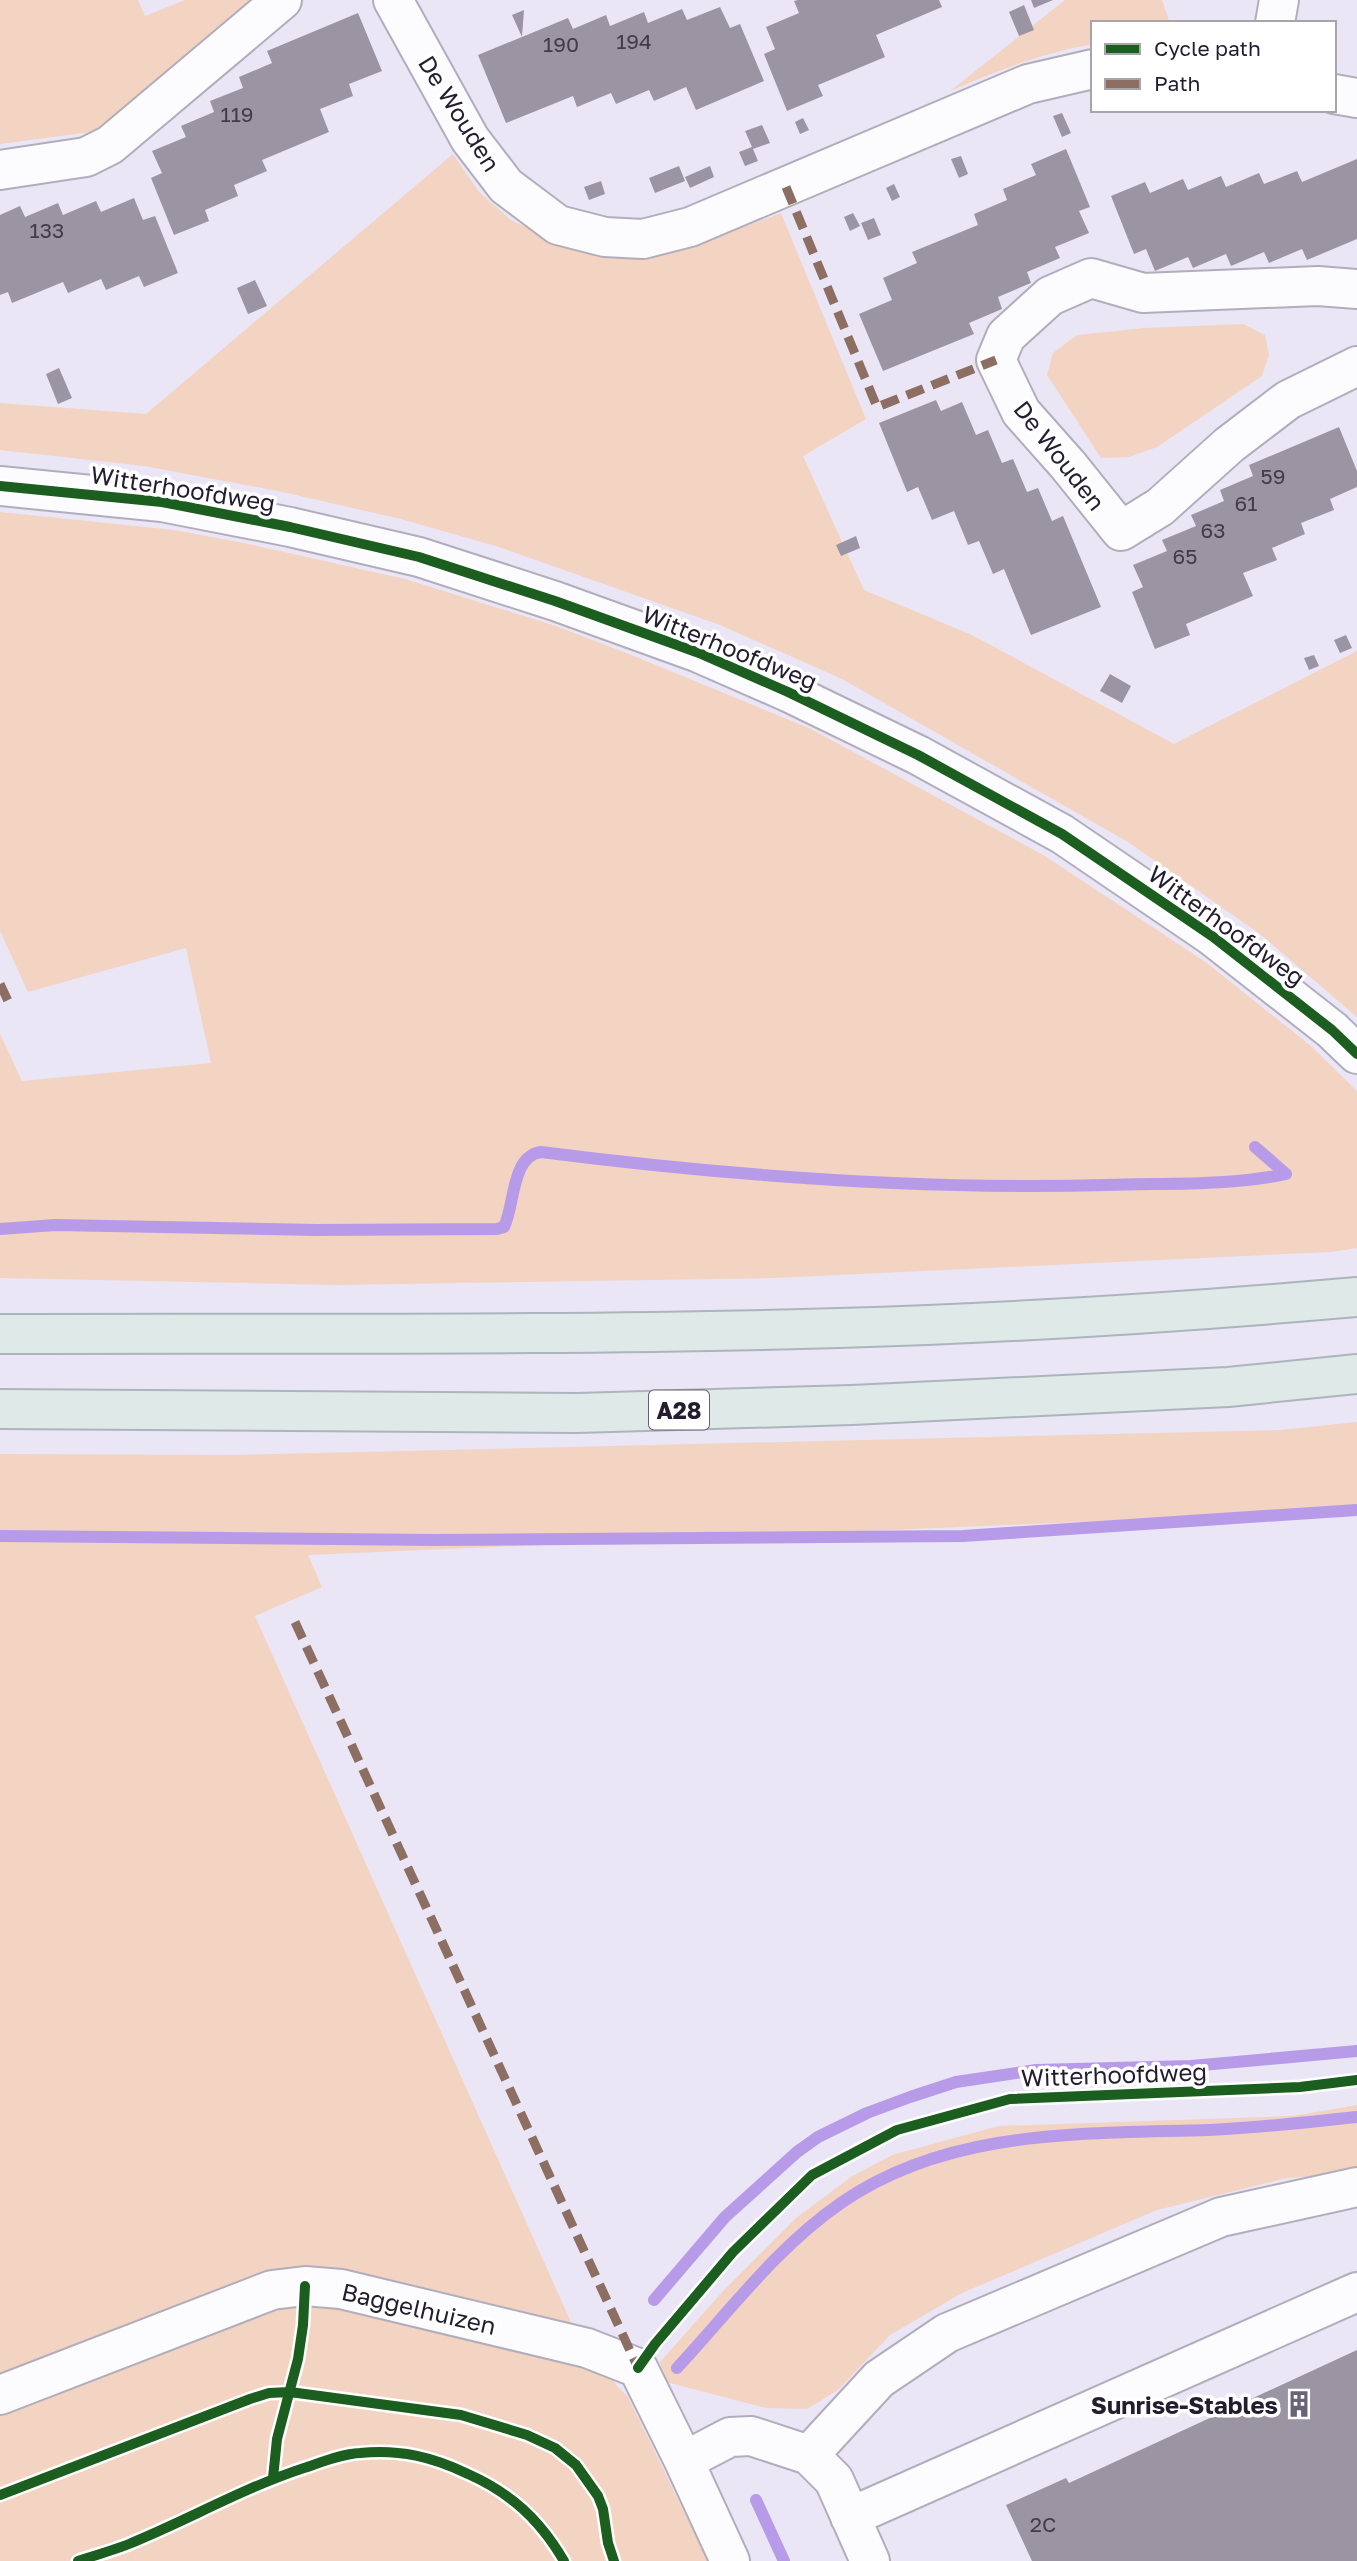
<svg xmlns="http://www.w3.org/2000/svg" width="1357" height="2561" viewBox="0 0 1357 2561" font-family="'Golos Text',sans-serif">
<style>
.green{fill:#f3d3c2}
.lines{fill:none;stroke-linecap:round;stroke-linejoin:round}
.stream{stroke:#b89be8;stroke-width:12}
.building{fill:#9b94a2}
.minor-casing{stroke:#b2adbc;stroke-width:42}
.highway-casing{stroke:#acb5bb;stroke-width:42}
.minor{stroke:#fcfbfe;stroke-width:38}
.highway{stroke:#dee9e8;stroke-width:38}
.quiet{stroke:#8d6e63;stroke-width:9;stroke-dasharray:18 9;stroke-linecap:butt}
.cycleway-casing{stroke:#fff;stroke-width:15}
.cycleway{stroke:#1b5e20;stroke-width:10}
.labels{text-anchor:middle;dominant-baseline:central;stroke-width:7;stroke-linejoin:round;paint-order:stroke}
.number-label{font-size:21px;fill:#413b4c}
.shield{fill:#fff;stroke:#65616d;stroke-width:2}
.shield-label{font-size:23px;font-weight:bold;fill:#231d2f}
.street-label{font-size:24px;fill:#231d2f;stroke:#fff}
.poi-label{font-size:24px;font-weight:bold;fill:#231d2f;stroke:#fff;text-anchor:end}
</style>
<rect width="100%" height="100%" fill="#ebe6f6"/>
<path class="green" d="M0,0h138l7,16 40,-16h70l-84,68 -52,47 -28,17 -91,12z
M1065,0h97l8,23h-77v21c-51,9 -96,27 -143,47z
M453,154l26,38 32,28 72,33 30,5 43,-3 35,-8 90,-34 85,206 -63,37 61,134 108,45 202,109 183,-93v366l-97,-83 -132,-92 -286,-163 -122,-54 -221,-78 -98,-28 -123,-28 -134,-25 -144,-16v-47l146,11z
M1243,324l22,11 4,20 -7,21 -105,71 -28,10 -28,1 -54,-83 6,-22 24,-18 68,-7z
M0,512l174,18 70,13 161,36 148,46 76,29 180,74 236,128 162,107 104,83 46,45v157l-26,4 -557,26 -437,7 -337,-7v-244l22,47 189,-18 -25,-115 -158,44 -28,-61z
M1357,1422v88l-1049,45 14,32 -67,29 319,713 44,58 10,10 80,164h-708v-1107l235,1 1045,-25z
M1357,2105v69l-70,4 -130,32 -195,83 -72,42 -52,55 -31,19 -41,-1 -100,-26 -6,-20 64,-72 72,-72 55,-41 41,-22 107,-29 294,-10z"/>
<g class="lines">
<path class="stream" d="M0,1229l55,-4 262,5 180,-1 7,-2c11,-22 7,-71 37,-75 188,24 376,38 566,33 59,-2 122,1 179,-11l-31,-27
M0,1536l434,4 529,-4 394,-26
M654,2300l71,-83 72,-65 21,-15 49,-24 43,-16 46,-15 80,-12 155,-4 166,-15
M677,2368c53,-57 99,-120 164,-165 108,-75 243,-69 368,-73 50,-2 99,-8 148,-13
M756,2500l28,61"/>
</g>
<path class="building" d="M798,0h141l3,7 -66,28 9,22 -67,28 5,11 -36,15 -23,-57 11,-5 -9,-22 33,-14 -5,-12z
M1031,0h22l-19,8z
M1024,5l10,25 -15,6 -10,-24z
M720,7l10,21 10,-4 24,57 -68,29 -10,-23 -32,14 -5,-11 -33,14 -5,-11 -34,14 -4,-11 -67,27 -28,-68 90,-37 5,11 33,-14 4,11 34,-14 4,11 34,-14 5,11z
M524,10l-2,27 -10,-22z
M358,13l24,58 -33,13 4,12 -33,13 9,23 -67,28 5,11 -33,14 4,11 -33,14 4,11 -35,14 -23,-57 11,-5 -10,-22 34,-14 -5,-11 33,-14 -4,-11 33,-13 -4,-11 33,-14 -5,-12z
M1062,113l9,20 -9,4 -9,-21z
M803,118l6,12 -9,4 -5,-12z
M762,125l8,18 -17,6 5,12 -13,5 -6,-14 13,-5 -7,-16z
M1066,149l24,58 -11,4 10,22 -34,14 5,11 -33,14 4,11 -33,14 4,12 -33,14 5,11 -91,37 -24,-57 33,-14 -9,-22 34,-15 -5,-11 66,-27 -4,-11 33,-14 -4,-11 33,-14 -5,-11z
M961,156l7,18 -9,4 -8,-19z
M1357,159v80l-50,21 -5,-11 -33,14 -5,-11 -33,14 -5,-12 -33,14 -5,-11 -33,14 -9,-22 -12,5 -23,-58 34,-14 5,11 33,-14 5,11 33,-14 5,11 33,-14 5,11 33,-13 5,11z
M679,166l6,15 -30,12 -6,-15z
M710,166l4,11 -24,11 -5,-11z
M601,181l4,13 -16,6 -5,-13z
M894,184l6,13 -8,4 -6,-13z
M134,198l9,22 12,-4 23,57 -34,14 -5,-11 -33,14 -5,-11 -33,14 -5,-11 -51,21 -4,-11 -8,3v-80l20,-9 5,11 33,-14 5,12 33,-14 5,11z
M853,213l7,13 -10,5 -6,-14z
M874,218l7,17 -13,5 -7,-17z
M255,280l12,26 -19,8 -11,-26z
M59,368l13,30 -14,6 -12,-30z
M936,400l5,11 21,-9 14,33 12,-5 14,33 11,-4 14,33 11,-4 14,33 11,-5 38,91 -70,28 -27,-66 -11,5 -14,-33 -11,4 -14,-34 -22,9 -14,-33 -11,5 -28,-69z
M1339,427l18,44v16l-27,12 4,11 -33,13 4,11 -33,14 5,12 -34,13 10,23 -67,28 4,11 -35,14 -23,-57 11,-5 -10,-22 34,-14 -5,-11 34,-14 -5,-11 33,-14 -4,-11 33,-14 -4,-11z
M856,536l4,12 -19,8 -5,-11z
M1346,635l6,13 -12,5 -6,-13z
M1314,655l5,11 -10,4 -5,-12z
M1110,674l21,12 -9,17 -22,-12z
M1357,2350v211h-325l-26,-56 60,-27 3,5z"/>
<g class="lines">
<defs>
<path id="minor" d="M393,0l77,139 36,47 52,39 47,12 38,2 47,-12 338,-143 65,-15
M1275,23l4,-23
M1334,94l23,4
M0,170l86,-13 24,-12 172,-145
M1357,289l-39,-3 -175,7 -52,-15 -41,18 -44,40 -10,24 25,52 47,53 53,66 39,-24 69,-62 59,-45 69,-34
M0,486l162,16 128,25 129,30 136,44 144,52 89,39 130,63 144,79 150,102 120,94 25,24
M0,2395l272,-105 33,-4 36,3 246,59 51,20 46,93 46,100
M809,2455l70,-76 68,-46 274,-116 136,-30
M684,2461l46,-24 21,-1 58,19 25,25 36,81
M850,2517l507,-225"/>
<path id="highway" d="M0,1334c280,-1 560,2 839,-6 173,-5 346,-16 518,-31
M0,1409l577,4 275,-8 376,-18 129,-13"/>
</defs>
<use href="#minor" class="minor-casing"/>
<use href="#highway" class="highway-casing"/>
<use href="#minor" class="minor"/>
<use href="#highway" class="highway"/>
<path class="quiet" d="M786,187l91,220 119,-47
M0,984l9,19
M295,1622l343,746"/>
<defs>
<path id="cycleway" d="M0,486l162,16 128,25 129,30 136,44 144,52 89,39 130,63 144,79 150,102 120,94 25,24
M638,2368l17,-24 78,-92 79,-77 85,-45 113,-31 290,-12 57,-7
M273,2478l4,-39 21,-80 5,-34 2,-39
M0,2495l250,-96 19,-6 21,-1 171,23 66,20 28,13 21,17 22,31 5,13 5,34 6,18
M78,2561c17,-6 34,-10 51,-17 59,-24 114,-56 175,-76 18,-6 37,-14 56,-15 40,-4 73,4 108,21 43,19 72,46 96,87"/>
</defs>
<use href="#cycleway" class="cycleway-casing"/>
<use href="#cycleway" class="cycleway"/>
</g>
<defs>
<symbol id="building-bare" viewBox="-9 -9 18 18"><path d="M-4-6H4V6H1V3H-1V6H-4ZM-2.5-4.3h1.7v1.8h-1.7ZM.8-4.3h1.7v1.8H.8ZM-2.5-1h1.7V.8h-1.7ZM.8-1h1.7V.8H.8Z" fill="#696375" stroke="#fff" stroke-width="2.5" paint-order="stroke"/></symbol>
</defs>
<g fill-rule="evenodd">
<use href="#building-bare" x="1280" y="2385" width="38" height="38"/>
</g>
<g class="labels">
<g class="number-label">
<text x="634" y="41">194</text>
<text x="561" y="44">190</text>
<text x="237" y="114">119</text>
<text x="47" y="230">133</text>
<text x="1273" y="476">59</text>
<text x="1246" y="503">61</text>
<text x="1213" y="530">63</text>
<text x="1185" y="556">65</text>
<text x="1043" y="2524">2C</text>
</g>
<rect class="shield" x="649" y="1390.5" width="60" height="39" rx="5"/>
<g class="shield-label">
<text x="679" y="1410">A28</text>
</g>
<g class="street-label">
<text transform="translate(460 113) rotate(58)">De Wouden</text>
<text transform="translate(1060 455) rotate(52)">De Wouden</text>
<text transform="translate(183 488) rotate(9)">Witterhoofdweg</text>
<text transform="translate(730 647) rotate(22)">Witterhoofdweg</text>
<text transform="translate(1227 925) rotate(36)">Witterhoofdweg</text>
<text transform="translate(1114 2074) rotate(-2)">Witterhoofdweg</text>
<text transform="translate(419 2308) rotate(13)">Baggelhuizen</text>
</g>
<g class="poi-label">
<text x="1278" y="2404">Sunrise-Stables</text>
</g>
</g>
<rect x="1091" y="21" width="245" height="91" fill="#ffffff" stroke="#a7a5ac" stroke-width="2"/>
<rect x="1105" y="44" width="35" height="10" fill="#1b5e20" stroke="#a7a5ac" stroke-width="2"/>
<text x="1154" y="56" font-size="21" fill="#231d2f">Cycle path</text>
<rect x="1105" y="79" width="35" height="10" fill="#8d6e63" stroke="#a7a5ac" stroke-width="2"/>
<text x="1154" y="91" font-size="21" fill="#231d2f">Path</text>
</svg>
